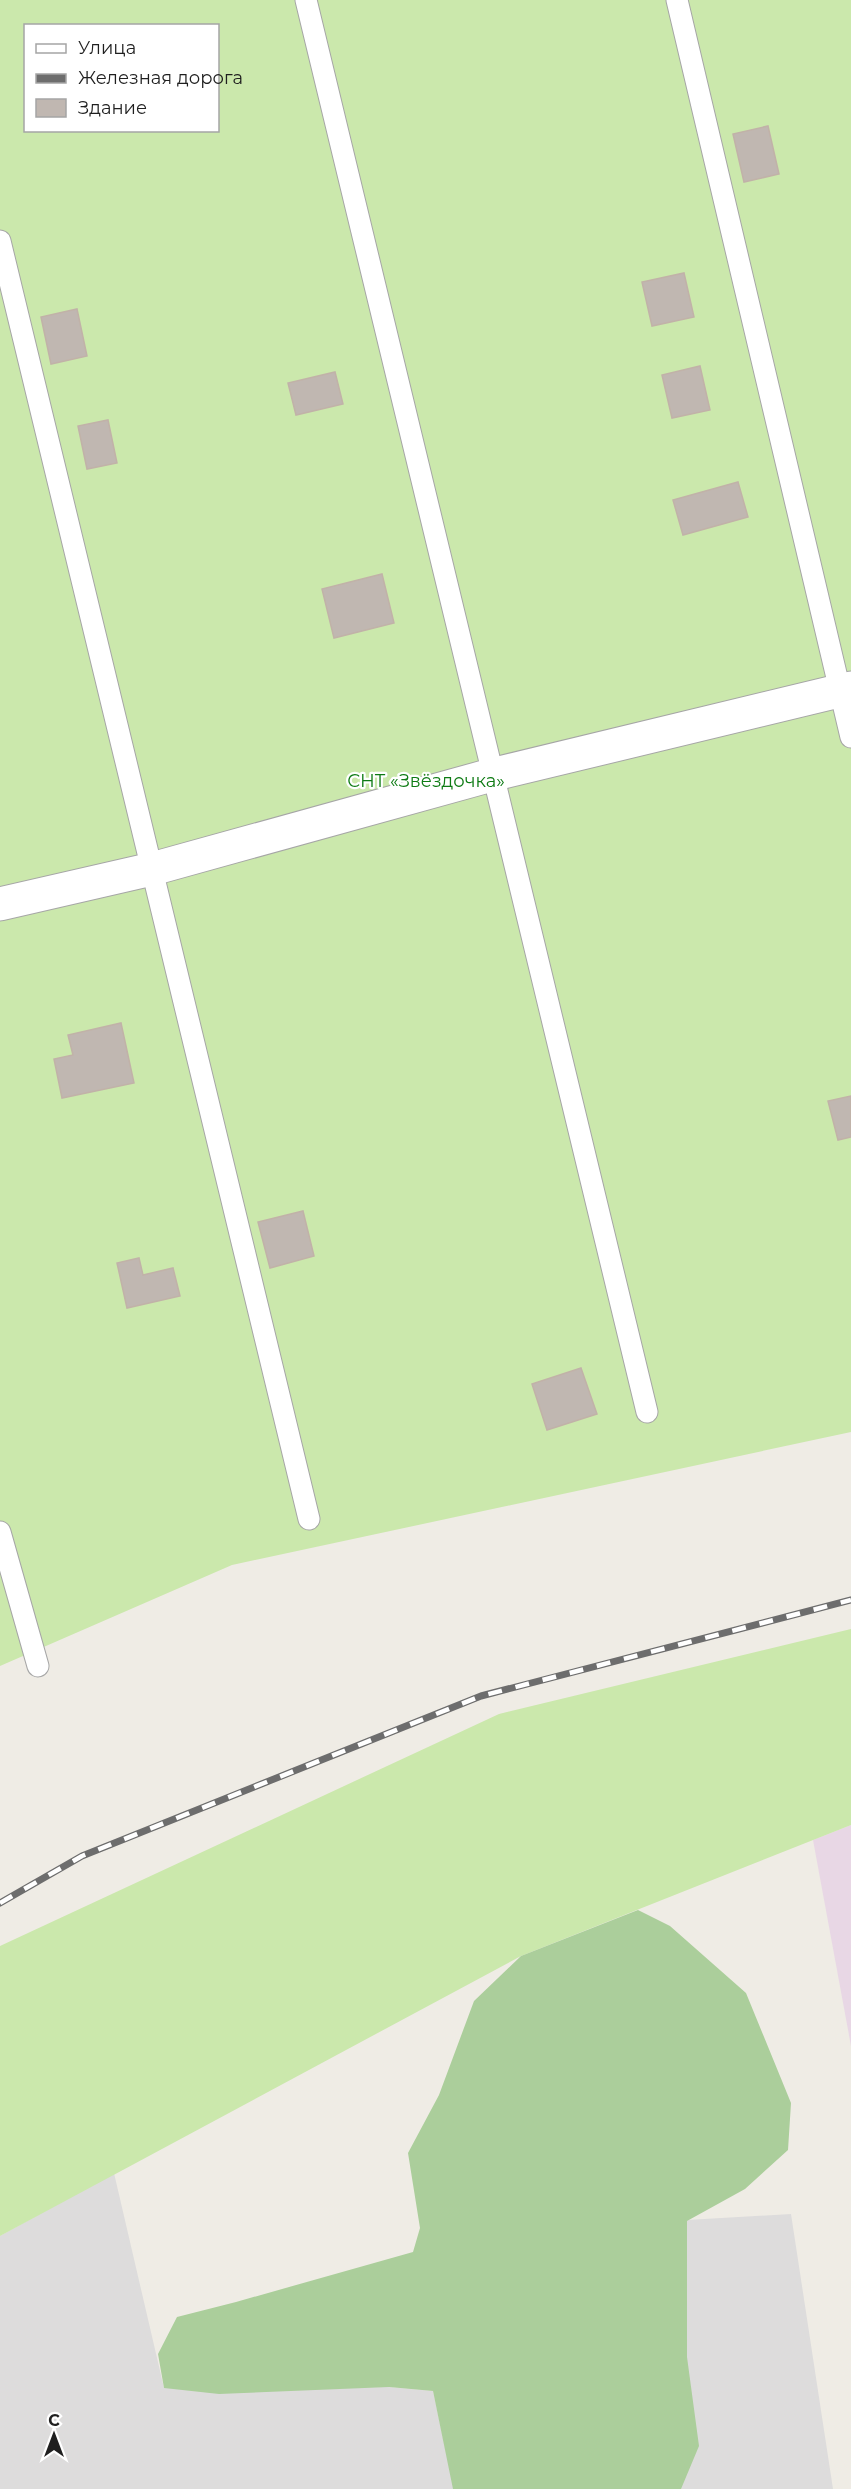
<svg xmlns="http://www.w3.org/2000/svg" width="851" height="2489" viewBox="0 0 851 2489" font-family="Montserrat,sans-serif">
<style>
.residential{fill:#dddcdc}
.industrial{fill:#e8d7e5}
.grass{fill:#cbe8ac;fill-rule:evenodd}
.forest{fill:#abce9b}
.building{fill:#c0b7b1;stroke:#c1b2a8;stroke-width:1.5}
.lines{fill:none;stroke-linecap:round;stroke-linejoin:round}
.service-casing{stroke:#a6a6a6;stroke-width:23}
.minor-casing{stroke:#a6a6a6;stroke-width:35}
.service{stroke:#fff;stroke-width:21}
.minor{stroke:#fff;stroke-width:33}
.rail-casing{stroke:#6d6d6d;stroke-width:7}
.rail{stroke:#fff;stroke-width:4.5;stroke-dasharray:14;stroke-linecap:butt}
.labels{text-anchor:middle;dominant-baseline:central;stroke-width:4.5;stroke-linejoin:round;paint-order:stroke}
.park-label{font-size:18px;fill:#0e7b14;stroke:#fff}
</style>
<rect width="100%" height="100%" fill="#efece5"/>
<path class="residential" d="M114,2173l50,215 225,-1 44,4 21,98h-454v-253z
M791,2214l42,275h-271l125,-269z"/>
<path class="industrial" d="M851,1825v221l-38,-206z"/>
<path class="grass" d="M0,0h851v1432l-619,133 -232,101zM26,26h192v104h-192z
M851,1629v196l-330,131 -521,280v-290l499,-232z"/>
<path class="forest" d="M638,1910l32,16 76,67 45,110 -3,47 -43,39 -58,32v136l12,89 -18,43h-228l-20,-98 -44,-4 -170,7 -55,-6 -6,-34 19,-37 59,-15 177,-50 7,-24 -12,-75 31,-58 35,-94 47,-45z"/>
<path class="building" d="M768,126l11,48 -35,8 -11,-48z
M684,273l10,44 -42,9 -10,-44z
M77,309l10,47 -36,8 -10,-47z
M700,366l10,44 -38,8 -10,-43z
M335,372l8,32 -47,11 -8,-32z
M108,420l9,43 -30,6 -9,-43z
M738,482l10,35 -65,18 -10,-35z
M382,574l12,49 -60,15 -12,-49z
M121,1023l13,60 -72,15 -8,-39 19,-4 -5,-20z
M851,1096v41l-13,3 -10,-39z
M303,1211l11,45 -44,12 -12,-46z
M139,1258l4,17 30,-7 7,28 -53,12 -10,-45z
M581,1368l16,46 -50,16 -15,-46z"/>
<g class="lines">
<defs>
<path id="service" d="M306,0l341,1412
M677,0l174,737
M0,241l309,1278
M0,1532l38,134"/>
<path id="minor" d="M0,904l152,-35 343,-95 356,-86"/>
</defs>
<use href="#service" class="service-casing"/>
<use href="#minor" class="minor-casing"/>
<use href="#service" class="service"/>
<use href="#minor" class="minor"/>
<defs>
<path id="rail" d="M0,1903l82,-47 399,-160 370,-96"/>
</defs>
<use href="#rail" class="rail-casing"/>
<use href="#rail" class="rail"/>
</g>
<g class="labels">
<g class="park-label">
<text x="426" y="781">СНТ «Звёздочка»</text>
</g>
</g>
<rect x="24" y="24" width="195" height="108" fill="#ffffff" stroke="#a5a5a5" stroke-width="1.5"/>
<rect x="36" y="44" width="30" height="9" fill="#ffffff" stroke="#a5a5a5" stroke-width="1.5"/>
<text x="78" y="54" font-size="18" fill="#1f1f1f">Улица</text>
<rect x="36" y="74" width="30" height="9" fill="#6d6d6d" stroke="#a5a5a5" stroke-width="1.5"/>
<text x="78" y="84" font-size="18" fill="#1f1f1f">Железная дорога</text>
<rect x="36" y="99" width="30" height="18" fill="#c0b7b1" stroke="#a5a5a5" stroke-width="1.5"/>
<text x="78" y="114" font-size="18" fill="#1f1f1f">Здание</text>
<g transform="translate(54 2435)" stroke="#ffffff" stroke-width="4.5" paint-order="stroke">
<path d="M0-4.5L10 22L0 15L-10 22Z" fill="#1f1f1f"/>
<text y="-9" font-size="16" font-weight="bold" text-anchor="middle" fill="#1f1f1f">С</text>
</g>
</svg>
